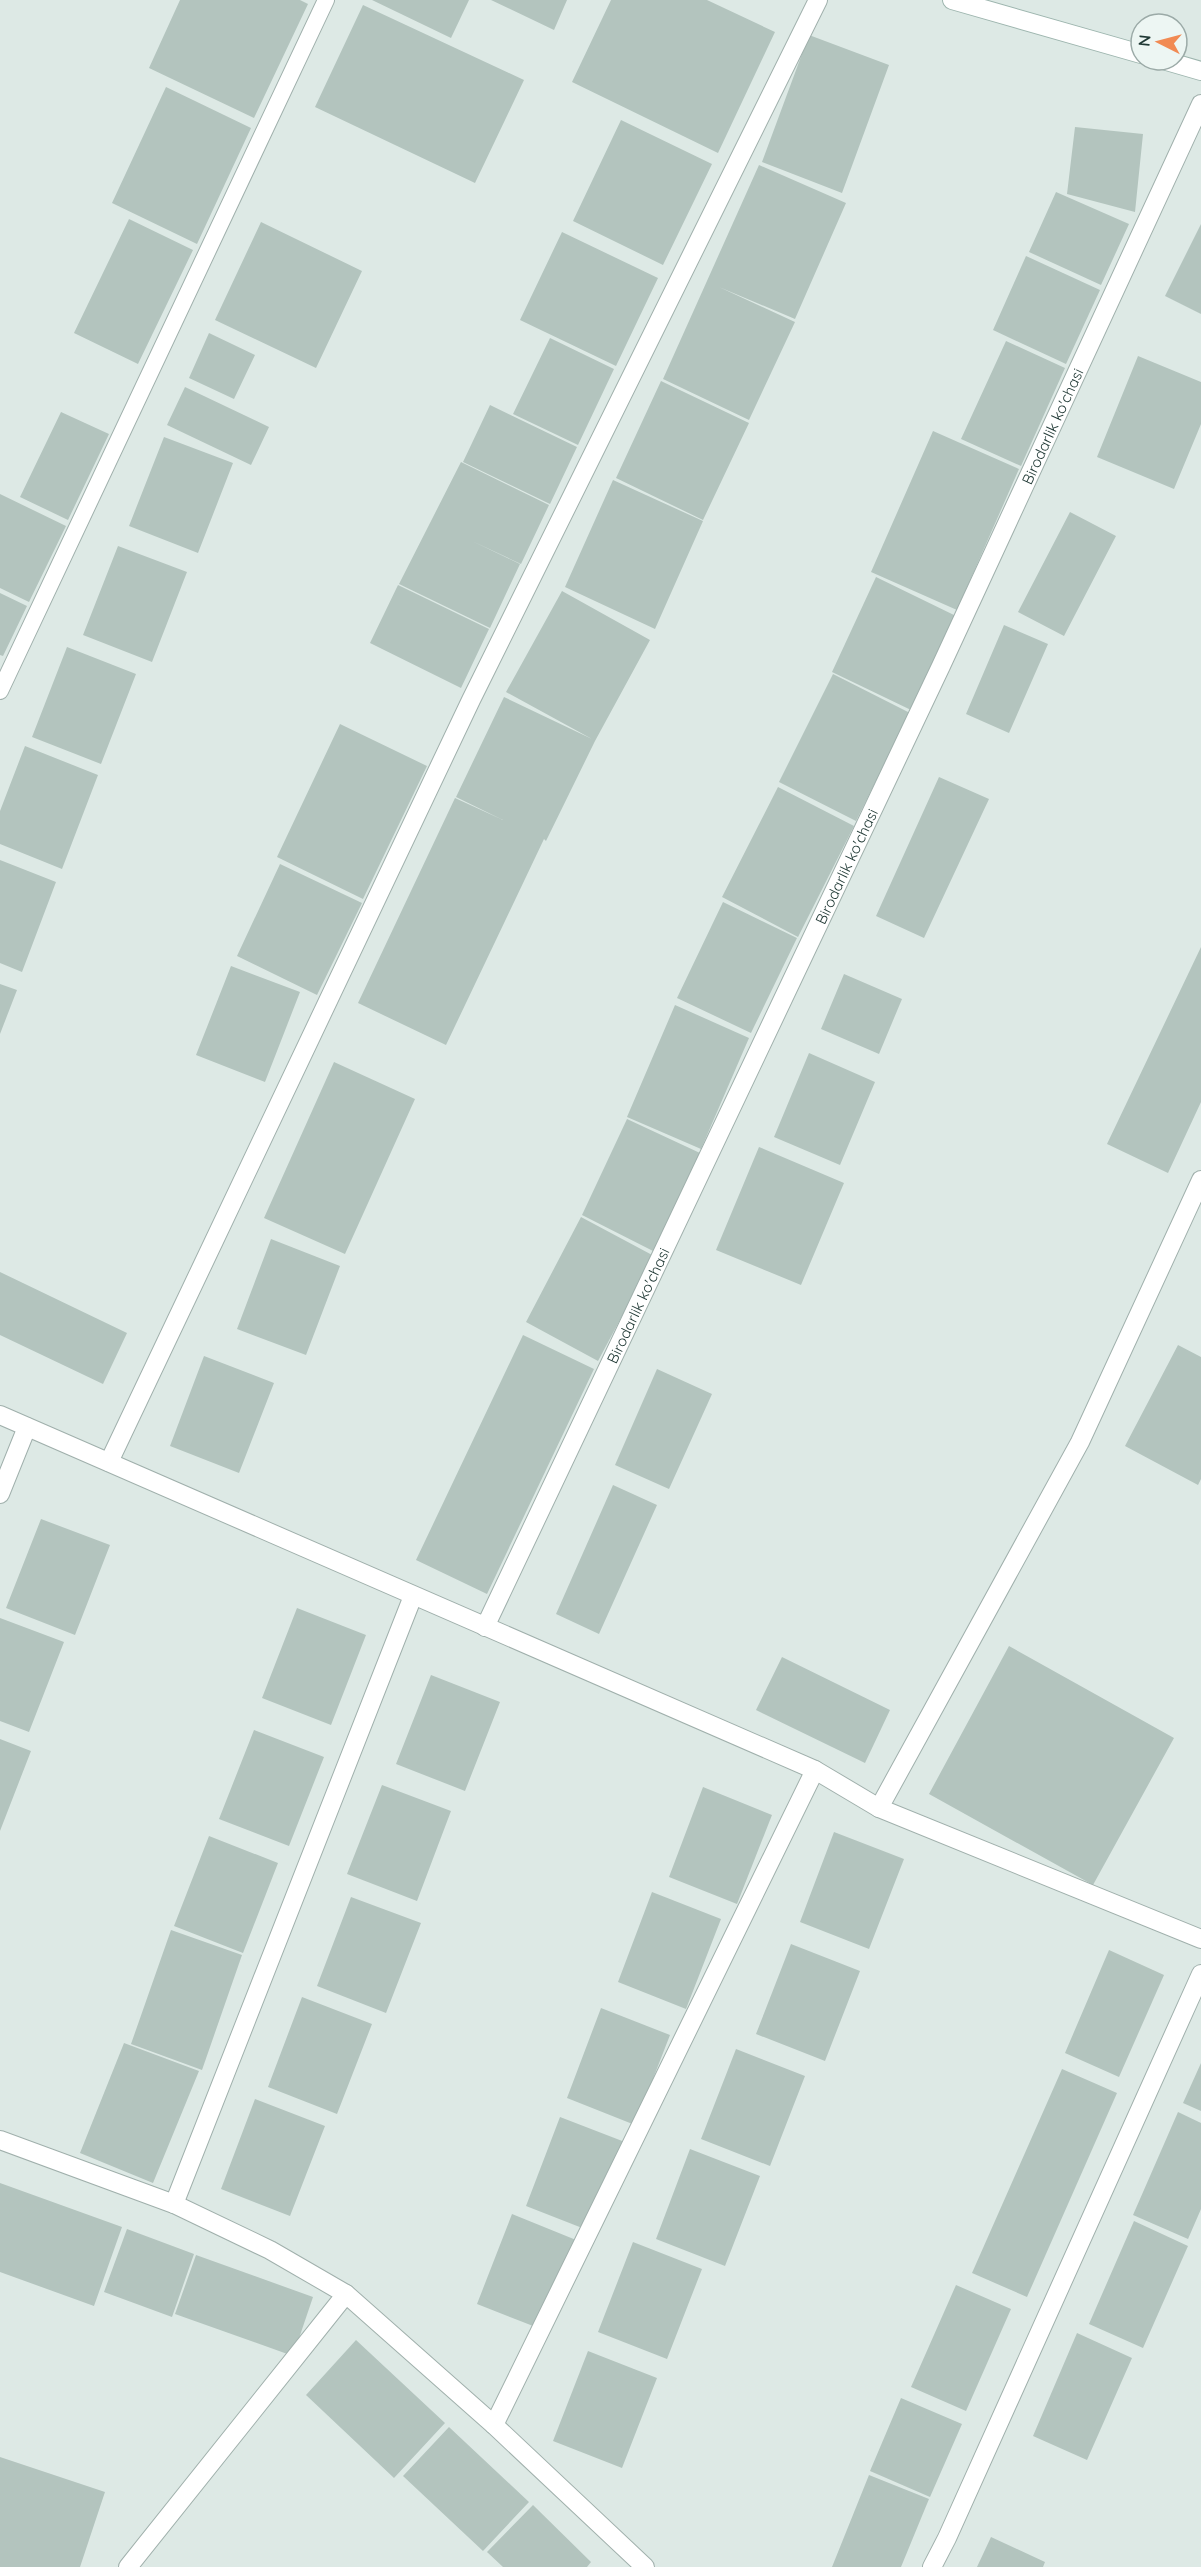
<svg xmlns="http://www.w3.org/2000/svg" width="1201" height="2567" viewBox="0 0 1201 2567" font-family="Quicksand,sans-serif">
<style>
.building{fill:#b3c4be}
.lines{fill:none;stroke-linecap:round;stroke-linejoin:round}
.lane-casing{stroke:#a0b0ac;stroke-width:18}
.street-casing{stroke:#a0b0ac;stroke-width:20}
.secondary-casing{stroke:#9db5ae;stroke-width:20}
.lane{stroke:#fff;stroke-width:16}
.street{stroke:#fff;stroke-width:18}
.secondary{stroke:#fff;stroke-width:18}
.labels{text-anchor:middle;dominant-baseline:central;stroke-width:5;stroke-linejoin:round;paint-order:stroke}
.street-label{font-size:15px;fill:#1f3834;stroke:#edf6f3}
</style>
<rect width="100%" height="100%" fill="#dde9e5"/>
<path class="building" d="M180,0h120l8,4 -54,114 -105,-50z
M372,0h97l-18,38z
M491,0h76l-13,30z
M611,0h96l68,32 -57,121 -146,-71z
M363,5l161,75 -49,103 -160,-76z
M809,35l80,30 -47,128 -80,-31z
M166,87l85,41 -54,116 -85,-41z
M621,120l91,44 -49,101 -90,-44z
M1075,127l68,7 -8,78 -68,-18z
M759,165l87,38 -51,116 -76,-32 76,35 -46,98 -86,-41z
M1056,192l73,32 -28,61 -72,-33z
M129,219l64,31 -55,114 -64,-31z
M261,222l101,49 -46,97 -101,-48z
M1201,224v90l-36,-18z
M562,232l96,46 -42,88 -96,-46z
M1026,256l74,34 -34,74 -73,-34z
M209,333l46,22 -21,44 -45,-21z
M550,338l64,31 -36,76 -65,-31z
M1006,341l59,27 -44,98 -60,-27z
M1138,356l63,26v42l-27,65 -77,-32z
M661,381l88,42 -46,97 -87,-42z
M185,387l84,40 -18,38 -84,-40z
M490,405l87,42 -27,57 -87,-42z
M61,412l48,22 -41,86 -48,-23z
M933,431l86,38 -62,141 -86,-38z
M164,437l69,26 -35,90 -69,-27z
M461,462l88,43 -28,59 -49,-23 48,23 -30,64 -91,-44z
M613,480l90,41 -48,108 -90,-42z
M0,494l66,32 -37,76 -29,-14z
M1070,512l46,24 -52,100 -46,-24z
M118,546l69,26 -35,90 -69,-27z
M876,577l80,39 -45,94 -79,-38z
M398,585l91,44 -28,59 -91,-45z
M562,591l88,49 -55,101 -49,100 -2,-2 -98,206 -88,-42 97,-205 48,22 -47,-23 48,-100 88,42 -86,-47z
M0,593l27,13 -24,50 -3,-1z
M1004,625l44,19 -39,89 -43,-19z
M67,647l69,27 -35,90 -69,-27z
M833,674l77,39 -54,108 -77,-39z
M340,724l87,42 -64,133 -86,-42z
M25,746l73,29 -36,94 -62,-25v-33z
M939,777l50,22 -65,139 -48,-22z
M778,787l76,39 -56,111 -76,-40z
M0,860l56,22 -34,90 -22,-9z
M280,864l82,39 -45,92 -80,-39z
M723,902l74,36 -46,95 -74,-35z
M1201,947v155l-33,71 -61,-29z
M231,966l69,26 -35,90 -69,-27z
M844,974l58,25 -23,55 -58,-25z
M0,984l17,6 -17,44z
M675,1005l74,33 -48,111 -74,-32z
M809,1053l66,29 -35,83 -66,-28z
M334,1062l81,37 -70,155 -81,-36z
M627,1119l73,34 -45,99 -73,-37z
M759,1147l85,36 -43,102 -85,-35z
M581,1217l73,39 -56,105 -72,-39z
M271,1239l69,27 -34,89 -69,-26z
M0,1272l127,61 -24,51 -103,-49z
M523,1335l71,34 -107,225 -71,-34z
M1178,1345l23,12v122l-3,6 -73,-39z
M204,1356l70,27 -35,90 -69,-27z
M657,1369l55,25 -43,95 -54,-24z
M613,1485l44,20 -58,129 -43,-20z
M41,1519l69,26 -35,90 -69,-27z
M297,1608l69,27 -35,90 -69,-27z
M0,1618l64,24 -35,90 -29,-11z
M1009,1646l165,92 -81,147 -164,-91z
M782,1657l108,53 -25,53 -109,-53z
M431,1675l69,27 -35,89 -69,-27z
M254,1730l70,27 -35,89 -70,-27z
M0,1739l31,12 -31,80z
M382,1785l69,26 -34,90 -70,-27z
M703,1787l69,28 -35,89 -68,-27z
M834,1832l70,27 -35,90 -69,-27z
M209,1836l69,27 -35,90 -69,-27z
M652,1892l69,27 -35,90 -68,-27z
M351,1897l70,26 -35,90 -69,-27z
M171,1930l71,25 -40,115 -71,-26z
M791,1944l69,27 -35,90 -69,-27z
M1109,1950l55,25 -45,102 -54,-24z
M302,1997l70,27 -35,90 -69,-27z
M601,2008l69,27 -35,90 -68,-27z
M124,2043l75,28 -46,112 -73,-30z
M736,2049l69,27 -35,90 -69,-27z
M1201,2063v48l-18,-8z
M1062,2069l55,24 -90,204 -55,-24z
M255,2099l70,27 -35,90 -69,-27z
M1178,2112l23,11v86l-13,30 -55,-24z
M560,2117l70,27 -35,89 -69,-27z
M690,2149l70,27 -35,90 -69,-27z
M0,2183l122,44 -28,79 -94,-34z
M512,2214l69,28 -35,89 -69,-27z
M1134,2221l54,25 -45,102 -54,-24z
M127,2229l67,25 -22,63 -68,-25z
M633,2242l69,27 -35,90 -69,-27z
M196,2255l117,42 -20,59 -118,-42z
M956,2285l55,24 -45,102 -55,-24z
M1077,2333l55,25 -45,102 -54,-24z
M356,2340l89,83 -51,55 -88,-83z
M588,2351l69,27 -35,90 -69,-27z
M901,2398l61,26 -32,73 -60,-26z
M449,2427l80,75 -46,49 -80,-75z
M0,2457l105,35 -25,75h-80z
M869,2475l60,24 -28,68h-69z
M533,2505l58,57 -4,5h-84l-16,-15z
M991,2537l54,25 -2,5h-66z"/>
<g class="lines">
<defs>
<path id="lane" d="M0,691l326,-691"/>
<g id="street">
<path d="M0,1415l815,355 64,38 322,131"/>
<path d="M109,1462l362,-762 347,-700"/>
<path d="M0,1494l27,-67"/>
<path id="s1" d="M485,1627l456,-961 260,-562"/>
<path d="M879,1808l201,-366 121,-262"/>
<path d="M0,2140l174,64 96,46 76,44 148,131 151,142"/>
<path d="M174,2204l239,-608"/>
<path d="M494,2425l321,-655"/>
<path d="M128,2567l218,-273"/>
<path d="M932,2567l15,-29 254,-564"/>
</g>
<path id="secondary" d="M952,0l189,54
M1163,60l38,11"/>
</defs>
<use href="#lane" class="lane-casing"/>
<use href="#street" class="street-casing"/>
<use href="#secondary" class="secondary-casing"/>
<use href="#lane" class="lane"/>
<use href="#street" class="street"/>
<use href="#secondary" class="secondary"/>
</g>
<g class="labels">
<g class="street-label">
<text stroke="none"><textPath href="#s1" startOffset="1328">Birodarlik ko'chasi</textPath></text>
<text stroke="none"><textPath href="#s1" startOffset="842">Birodarlik ko'chasi</textPath></text>
<text stroke="none"><textPath href="#s1" startOffset="356">Birodarlik ko'chasi</textPath></text>
</g>
</g>
<g transform="translate(1159 42) rotate(276)"><circle r="28" fill="#edf6f3" stroke="#9baaa7" stroke-width="1.5"/>
<path d="M0-4.5L10 22L0 15L-10 22Z" fill="#f18a53"/>
<text y="-9" font-size="16" font-weight="bold" text-anchor="middle" fill="#1f3834">N</text>
</g>
</svg>
